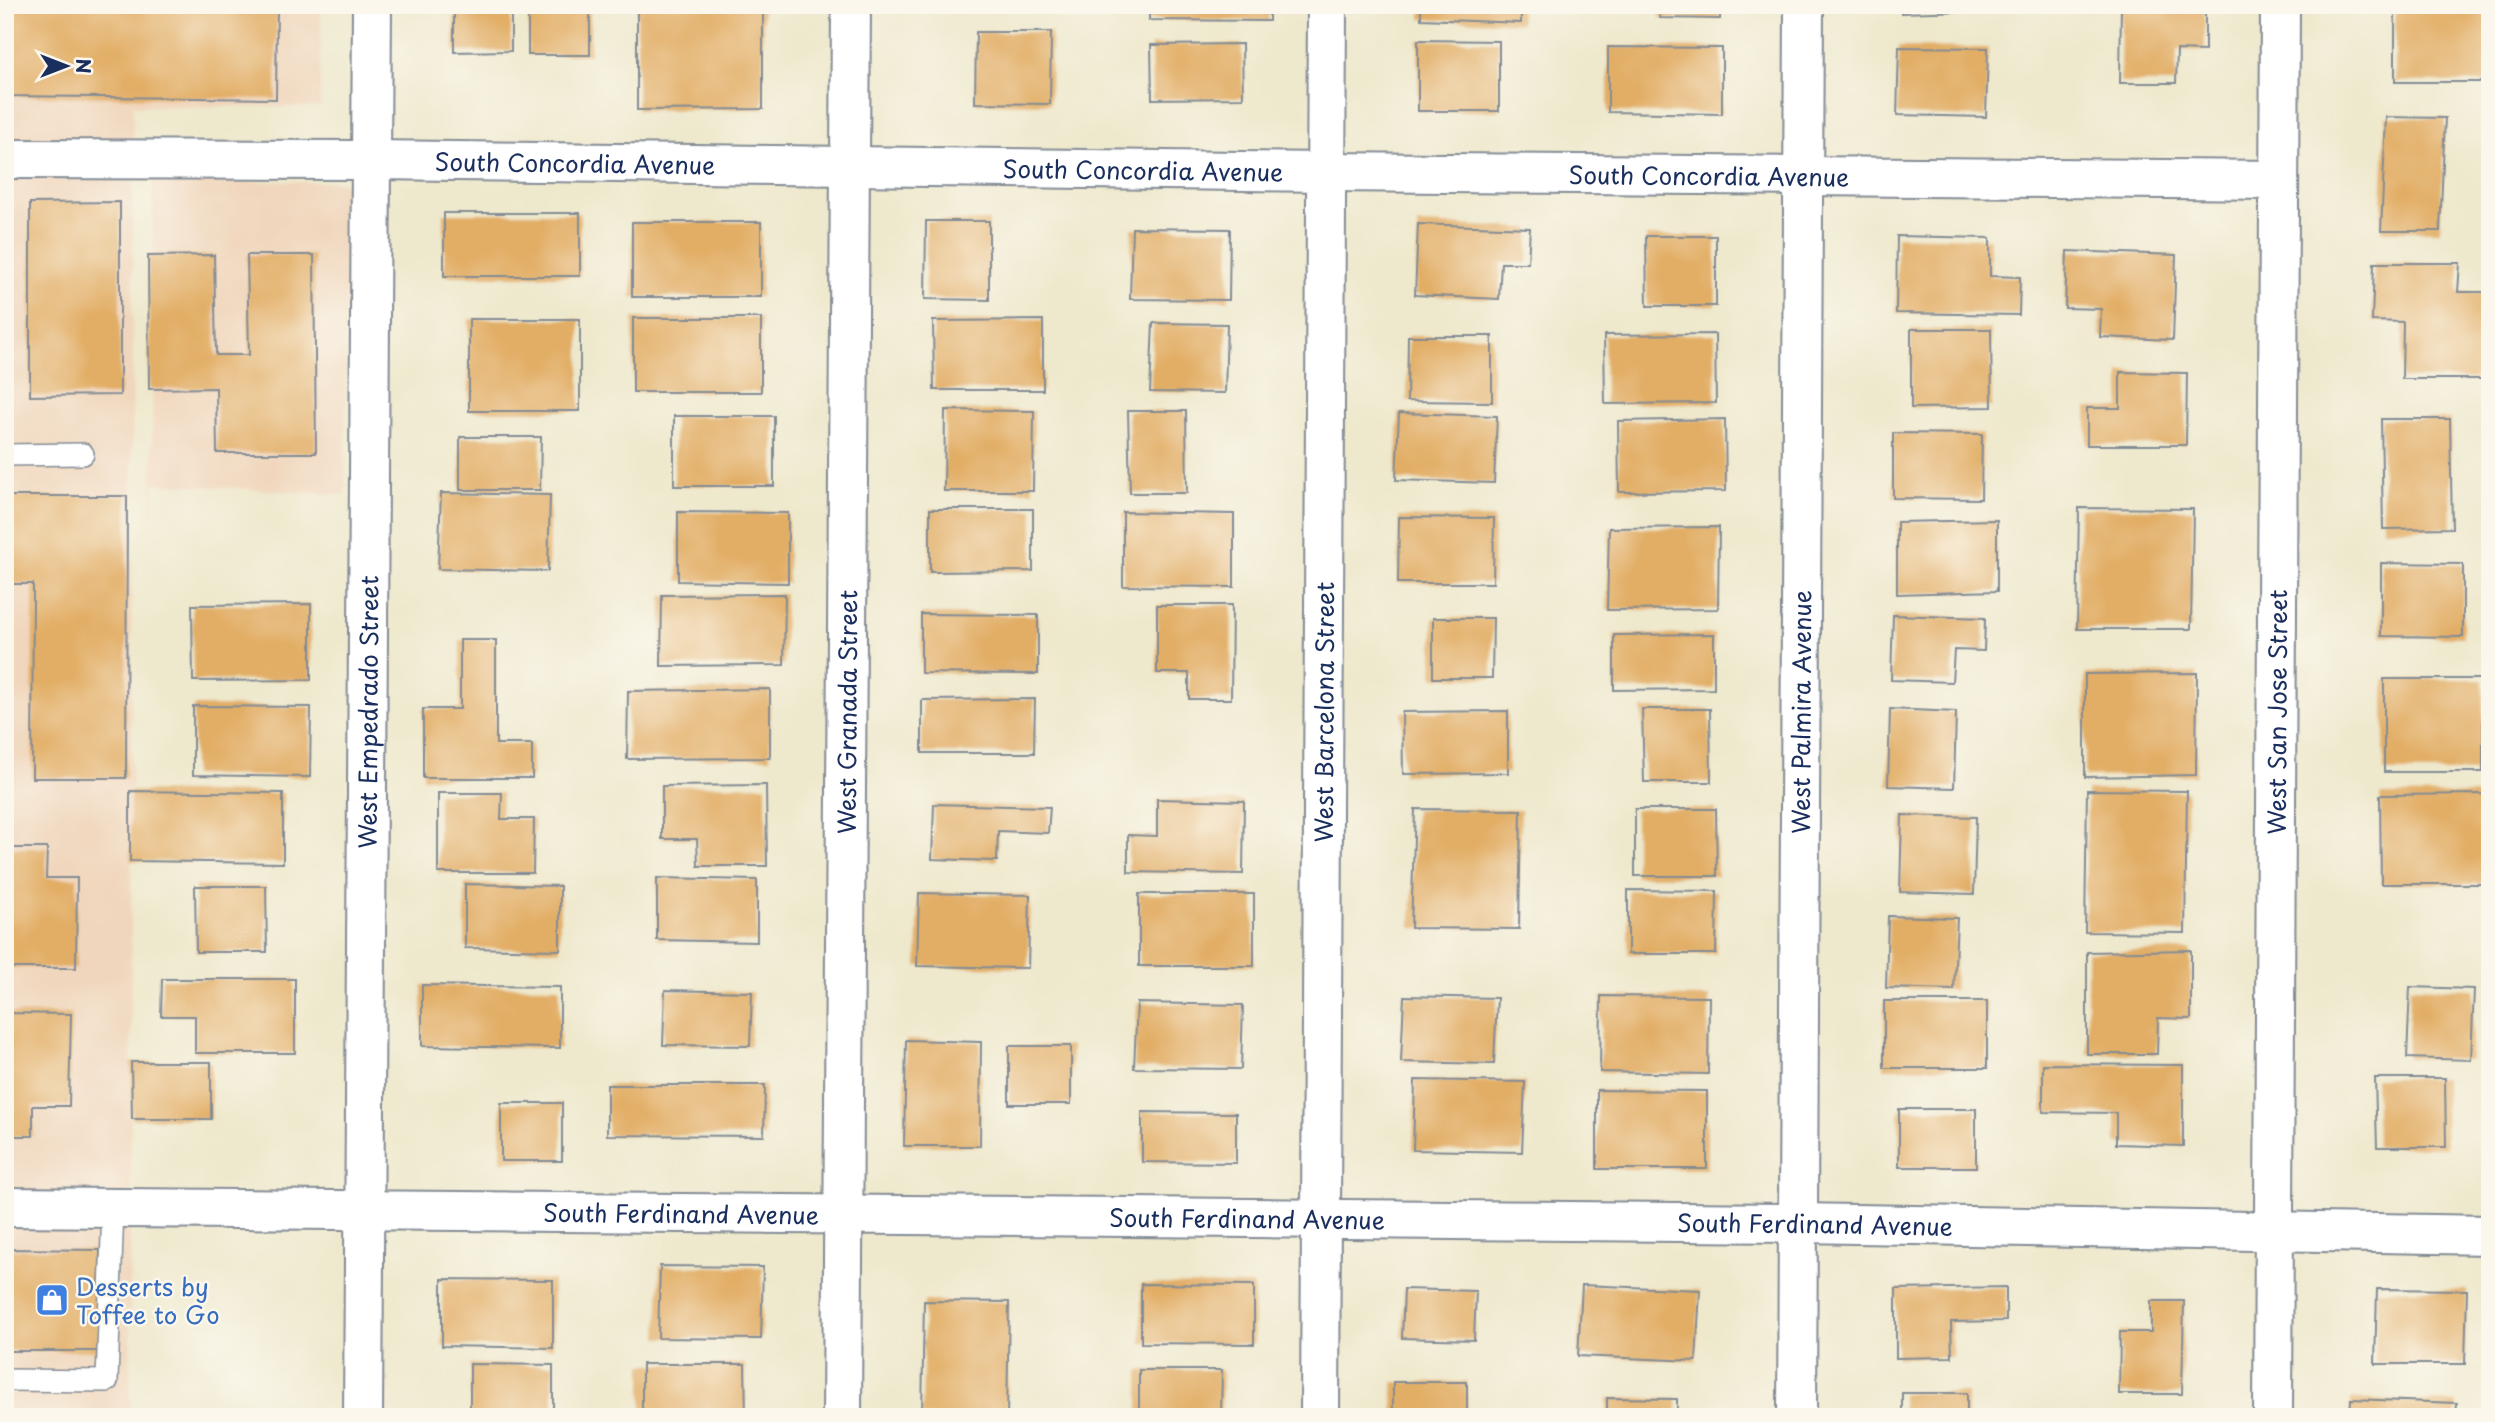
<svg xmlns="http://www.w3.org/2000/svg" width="2495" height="1422" viewBox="0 0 2495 1422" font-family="'Playpen Sans',sans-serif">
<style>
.built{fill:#f0d6bc}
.building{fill:#e2ae66}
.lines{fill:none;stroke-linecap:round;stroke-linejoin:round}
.service-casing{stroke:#848c95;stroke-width:24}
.minor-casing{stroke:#848c95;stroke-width:42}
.service{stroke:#fff;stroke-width:21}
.minor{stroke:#fff;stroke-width:38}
.labels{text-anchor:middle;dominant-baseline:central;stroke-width:5;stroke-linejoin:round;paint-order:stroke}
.street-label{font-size:24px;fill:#1b2f5e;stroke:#fbf7ec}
.shop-label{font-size:24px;fill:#366cbe;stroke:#fbf7ec;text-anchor:start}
</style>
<rect width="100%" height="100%" fill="#fbf7ec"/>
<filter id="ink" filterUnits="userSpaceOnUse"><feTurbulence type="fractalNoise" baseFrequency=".0143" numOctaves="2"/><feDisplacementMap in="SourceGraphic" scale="14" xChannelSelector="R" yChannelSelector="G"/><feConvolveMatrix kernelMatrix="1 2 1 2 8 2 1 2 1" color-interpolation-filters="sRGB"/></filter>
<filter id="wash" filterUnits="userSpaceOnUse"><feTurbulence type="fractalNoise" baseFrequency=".00686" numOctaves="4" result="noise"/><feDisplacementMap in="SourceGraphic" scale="28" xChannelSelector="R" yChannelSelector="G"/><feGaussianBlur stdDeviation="1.57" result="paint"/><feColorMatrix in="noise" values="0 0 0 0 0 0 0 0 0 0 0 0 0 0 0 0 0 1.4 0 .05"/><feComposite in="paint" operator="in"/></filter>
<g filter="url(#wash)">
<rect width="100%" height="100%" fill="#eee8cc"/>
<path class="built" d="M5,5h316l-1,102 -187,-1 -3,1311h-125z
M153,181l194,1 -2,313 -191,-12 -2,47z"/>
<g id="blocks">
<path class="building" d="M5,5h272l-1,94 -271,-3z
M454,5h57v46l-57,1z
M528,5h62v50h-62z
M637,5h126v104l-126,1z
M942,5h115v3l-115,3z
M1149,5h120v16l-120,-1z
M1421,5h100v18l-100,-4z
M1660,5h60v14l-60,-1z
M1901,5h98v5l-98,3z
M2121,5h84v46l-28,-1 -1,33h-56z
M2395,5h95v77h-95z
M976,32h75l-1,72 -75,-1z
M1418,40l81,1v70h-81z
M1242,44l1,54 -91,1 -1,-54z
M1608,47l114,1v66l-114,-2z
M1899,47l89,1 -2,69 -89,-2z
M2386,117l59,1 -5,113h-59z
M120,202v193l-90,1v-193z
M444,213h136v63h-136z
M926,221h63v79l-64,-1z
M632,222h129v75h-129z
M1418,224l112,4 -2,35h-27l-2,36 -84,-4z
M1132,228l98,1 -1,71 -99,-1z
M1646,236h70v70h-69z
M1897,236l93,2v38l30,1 -1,38 -123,-2z
M2067,251l109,4 -3,85 -73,-3 1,-28 -36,-1z
M214,255l2,100h33l-2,-100h67l2,198h-99l-1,-65 -67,1 -1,-133z
M2374,263h86l-2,29h30l-1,29h3v58h-88l1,-57 -31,-1z
M633,318h128v74h-128z
M469,319h111v92h-111z
M1043,320v70h-109l-1,-69z
M1153,323l74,1 -2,69 -75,-1z
M1911,329h80l1,78 -81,1z
M1715,334l1,69 -111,1 -1,-69z
M1408,336h84v66l-85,-1z
M2120,372l67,1 -1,72h-99v-37h33z
M945,410l89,1 -1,80h-89z
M1128,411h58l1,82h-57z
M1399,413l98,3 -3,67 -98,-3z
M674,416h100v70h-100z
M1725,419l1,72 -107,1 -1,-71z
M2381,419h69l2,109 -69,1z
M1893,433l89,1 -1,65 -88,-1z
M460,437h81l-1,53h-80z
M441,493l109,2 -2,76 -110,-2z
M5,496h122l-1,282h-94l1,-194h-28z
M2079,508l114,1 -2,120h-114z
M930,509h103v62l-103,1z
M678,512l110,1v70l-110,-2z
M1123,512l111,2v73l-111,-1z
M1399,517l95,1 -1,65h-95z
M1997,520v71l-100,3v-72z
M1719,527l-1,82 -111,1 2,-82z
M2381,563l82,1v73l-82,-1z
M785,594l-1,71 -123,1 1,-71z
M311,604v76l-118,1 -1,-76z
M1157,605h75l-1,94h-42v-26h-32z
M921,614l117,1v59l-117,-1z
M1893,615l92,3 -1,33 -30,-1 -2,32 -61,-2z
M1433,618h60l-1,60h-59z
M1714,634v55l-100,1v-55z
M460,640h36v104h36v34h-109v-69h37z
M2197,673l-1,102 -111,2v-103z
M2384,679h99v93h-99z
M770,689v69l-143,1 1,-68z
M1035,699l-1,54h-112v-53z
M193,706l118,1 -1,70 -117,-2z
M1642,709h68l1,73h-67z
M1890,709l66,3 -2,76 -66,-2z
M1508,711v62l-105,1 -1,-62z
M766,785l1,81h-69l-1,-27h-35v-53z
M2087,790l100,1 -2,142 -100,-1z
M130,791l153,2v70l-153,-2z
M438,793h64l-1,26h33l-1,54h-95z
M2487,794l1,90h-107l-1,-89z
M1157,799l87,2 -1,73 -115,-2v-37l29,1z
M934,804l116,3 -2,26 -50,-2 -1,30 -65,-2z
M1415,809l106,1 -2,119 -108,-1z
M1635,809h81l1,67h-82z
M1902,815l74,2 -2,77 -74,-2z
M5,848h42l-1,30h31l-1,90h-71z
M657,878l100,2v62l-100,-2z
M465,884l95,2v64l-95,-2z
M195,886h71l1,66h-71z
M1628,890l89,1 -1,63h-88z
M919,893l111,2 -2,73 -111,-2z
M1139,894h115v72h-115z
M1888,916l69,2 -3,72 -68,-2z
M2191,950v69l-33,-1 -1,36h-70v-102z
M162,979h133v74h-100v-37h-34z
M422,985l138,2v61l-138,-2z
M2410,987l64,2 -3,71 -64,-2z
M665,990l87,2 -2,54 -87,-1z
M1404,996l93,2 -3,66 -93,-2z
M1601,996l108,1 -1,77 -108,-2z
M1884,1001h103v67h-103z
M1137,1003l106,2 -2,64 -107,-1z
M5,1013l66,1 -2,92h-36v30h-28z
M906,1040l75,2 -1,104h-76z
M1009,1046h62v58h-62z
M131,1062h80v57h-79z
M2043,1064l140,1v81l-67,-2v-31l-73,-1z
M2375,1078h70l1,69h-69z
M1415,1080l110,2 -3,70 -109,-2z
M607,1085h158l-1,51 -157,-1z
M1597,1090l110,1v78h-110z
M501,1103h61v58h-61z
M1899,1109h77v58h-77z
M1142,1112l94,1v50l-94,-1z
M5,1249l95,1 -1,101h-94z
M660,1266l103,1 -2,72 -103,-1z
M442,1279l111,1v68l-111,-2z
M1141,1284l113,1v59l-113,-1z
M1582,1285l118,5 -4,71 -118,-5z
M2006,1287v34l-55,1 1,35 -56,1v-69z
M1404,1289l72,2 -2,49 -72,-2z
M2377,1289l90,1 -2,74h-90z
M924,1301l85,1 -2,115h-85z
M2151,1301h33l-2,93h-63l1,-62h31z
M470,1364l83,1v52h-83z
M642,1364h103l1,53h-104z
M1139,1370h83l-1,47h-82z
M1393,1382h74v35h-74z
M1902,1393h65v24h-65z
M1607,1398l70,1v18h-70z
M2351,1399l106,4 -1,14h-106z"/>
</g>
</g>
<g filter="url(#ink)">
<use href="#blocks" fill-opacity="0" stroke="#848c95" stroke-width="2"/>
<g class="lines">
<defs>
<path id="service" d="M5,455l78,-1
M5,1380l102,1 6,-174"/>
<g id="minor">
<path id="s1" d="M5,159l367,1 955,12 952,8"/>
<path id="s2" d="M5,1207l1794,16 691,12"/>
<path id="s3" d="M363,1417l9,-1412"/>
<path id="s4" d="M842,1417l9,-1412"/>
<path id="s5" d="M1320,1417l7,-1412"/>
<path id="s6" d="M1797,1417l7,-1412"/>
<path id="s7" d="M2273,1417l7,-1412"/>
</g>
</defs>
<use href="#service" class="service-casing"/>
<use href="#minor" class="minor-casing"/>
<use href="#service" class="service"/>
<use href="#minor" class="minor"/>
</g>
</g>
<defs>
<symbol id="shop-square" viewBox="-11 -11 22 22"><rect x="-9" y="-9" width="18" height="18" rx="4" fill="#3f7fe0" stroke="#fbf7ec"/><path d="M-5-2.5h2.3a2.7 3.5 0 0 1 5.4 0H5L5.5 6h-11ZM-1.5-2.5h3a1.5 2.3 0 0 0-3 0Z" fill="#fff"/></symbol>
</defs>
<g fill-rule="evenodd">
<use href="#shop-square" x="33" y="1281" width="38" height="38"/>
</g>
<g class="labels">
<g class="street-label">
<text stroke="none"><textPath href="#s1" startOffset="570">South Concordia Avenue</textPath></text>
<text stroke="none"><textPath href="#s1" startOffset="1138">South Concordia Avenue</textPath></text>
<text stroke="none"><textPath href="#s1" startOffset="1704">South Concordia Avenue</textPath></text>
<text stroke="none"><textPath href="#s3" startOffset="705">West Empedrado Street</textPath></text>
<text stroke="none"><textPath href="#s4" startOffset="705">West Granada Street</textPath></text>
<text stroke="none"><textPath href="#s5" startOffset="705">West Barcelona Street</textPath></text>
<text stroke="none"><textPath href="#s6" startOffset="705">West Palmira Avenue</textPath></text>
<text stroke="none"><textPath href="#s7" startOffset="705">West San Jose Street</textPath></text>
<text stroke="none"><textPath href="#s2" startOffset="676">South Ferdinand Avenue</textPath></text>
<text stroke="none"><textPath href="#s2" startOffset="1242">South Ferdinand Avenue</textPath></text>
<text stroke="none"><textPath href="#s2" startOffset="1810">South Ferdinand Avenue</textPath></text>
</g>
<g class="shop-label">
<text x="76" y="1286">Desserts by<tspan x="76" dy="28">Toffee to Go</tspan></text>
</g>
</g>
<rect width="2495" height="1422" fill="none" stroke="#fbf7ec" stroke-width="28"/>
<g transform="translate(66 66) rotate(90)" stroke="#fbf7ec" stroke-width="5" paint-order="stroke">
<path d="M0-5L12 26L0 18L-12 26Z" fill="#1b2f5e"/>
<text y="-10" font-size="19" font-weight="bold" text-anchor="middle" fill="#1b2f5e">N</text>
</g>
</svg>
